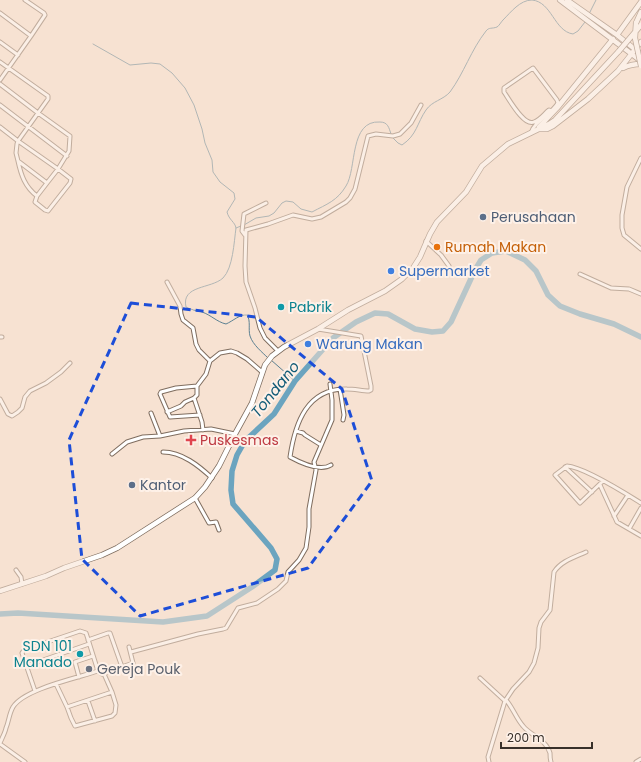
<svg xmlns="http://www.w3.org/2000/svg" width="641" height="762" viewBox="0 0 641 762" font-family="Poppins,sans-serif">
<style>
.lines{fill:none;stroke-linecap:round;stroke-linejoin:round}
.stream{stroke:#5c8192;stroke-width:1}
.river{stroke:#6ba4bf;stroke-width:5.5}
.minor-casing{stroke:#7f6d5f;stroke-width:5}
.highway-casing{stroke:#7f6d5f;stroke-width:6}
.minor{stroke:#fff;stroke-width:3}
.highway{stroke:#fff;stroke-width:4.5}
.highway-bridge-casing{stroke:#7f6d5f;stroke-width:6;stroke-linecap:butt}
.highway-bridge{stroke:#fff;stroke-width:4.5}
.marked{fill:none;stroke:#1d4ed8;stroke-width:3;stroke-dasharray:8 5;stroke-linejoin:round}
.service-dot{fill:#5c6f8a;stroke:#fef1e8;stroke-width:1.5}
.food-dot{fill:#e8710a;stroke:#fef1e8;stroke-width:1.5}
.shop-dot{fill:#3f7fe0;stroke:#fef1e8;stroke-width:1.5}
.culture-dot{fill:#0f9aa8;stroke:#fef1e8;stroke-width:1.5}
.health-dot{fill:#e0444e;stroke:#fef1e8;stroke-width:1.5}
.worship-dot{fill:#6b7280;stroke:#fef1e8;stroke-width:1.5}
.labels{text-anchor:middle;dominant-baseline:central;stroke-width:4;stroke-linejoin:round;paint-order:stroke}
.service-label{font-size:14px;fill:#4e5e75;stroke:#fef1e8;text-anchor:start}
.food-label{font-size:14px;fill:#c56008;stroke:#fef1e8;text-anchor:start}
.shop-label{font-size:14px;fill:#366cbe;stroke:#fef1e8;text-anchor:start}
.culture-label{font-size:14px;fill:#0d838f;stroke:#fef1e8;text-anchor:start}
.health-label{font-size:14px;fill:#be3a42;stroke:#fef1e8;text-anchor:start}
.worship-label{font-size:14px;fill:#5b616d;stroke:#fef1e8;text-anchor:start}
.water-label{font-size:15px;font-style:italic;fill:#115b77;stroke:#fef1e8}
</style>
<rect width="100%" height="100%" fill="#f7e2d2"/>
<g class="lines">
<path class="stream" d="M589,14l7,-14
M93,44l37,21 21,-2 9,1 12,9 13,15 9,17 8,24 3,14 7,17 1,12 7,10 14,11 1,6 -8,13c2,8 8,10 9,16 -2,14 -3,40 -13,50 -12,11 -42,7 -37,29 5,3 10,3 16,5 9,3 15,10 24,12 7,-3 14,-10 21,-9 4,6 1,14 3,21 3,9 12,16 18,22
M392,137l6,6 4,2c15,-10 15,-22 24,-35 6,-9 17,-10 24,-18 14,-19 21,-42 36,-61 3,-4 6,-2 11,-4 2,-1 4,-5 6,-7 8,-8 17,-20 29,-20 20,2 22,31 41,34l5,-3 7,-9
M244,225l12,-7 13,-2 5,-3 8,-10 4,-2 7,1 8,7 11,3c15,-8 25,-11 34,-26 11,-17 3,-66 34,-64 8,0 9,6 11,12
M236,228l5,-2
M271,360l24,21"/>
<path class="river" d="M0,614l18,-1 145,9 44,-6 45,-29 23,-17 2,-11 -6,-11 -38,-44 -2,-14 1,-19 5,-16 8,-14 29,-27 21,-33 38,-43 23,-16 19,-9 13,1 27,15 17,3 11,-1 8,-9 24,-52 6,-10 11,-7 14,-2 19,9 11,11 12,24 12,11 20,8 34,10 27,13"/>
<defs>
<path id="minor" d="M25,0l19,13 1,2 -14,21
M0,13l31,23 -31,44
M0,42l18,13
M0,62l48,34v3l-10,14 -38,-29
M0,105l67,51
M0,127l18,14 20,-28 32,23 -1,15 -11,18 -40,-28 -1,3 -1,9 2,8 29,22 11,-14 13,10 -1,4 -22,28 -3,-1 -10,-8 2,-6
M531,133c4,-13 20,-18 27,-30l-1,-3 -24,-32 -29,20v4c5,7 20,35 30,30 6,-2 10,-8 15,-12l3,1
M641,158l-14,29 -5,28v13l2,7 17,14
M18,161c3,14 7,26 19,35l10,-13
M245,235l-3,-4 2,-17 22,-11
M426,241l15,14 8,11
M580,274l31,14 18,1 12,5
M167,282l13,24 1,8 2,6 10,8 3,16 3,6 11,11
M318,329l43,7 10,50v4l-2,1c-7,0 -14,-2 -22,-2 -40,-1 -52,34 -57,68 11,6 30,15 41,8
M0,337h2
M278,351l-13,-13 -5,-10 -5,-20 -9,-26 -1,-16 1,-36 22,-6 25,-9 19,4 9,-2 25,-15 4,-4 5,-9 13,-53 8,-2 17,2 7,-2 11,-11 10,-18
M197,386l-21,2 -15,4 -1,2 10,23 30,-2
M340,389l4,26 -1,5
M0,399l8,15 4,2 6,-4 4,-4 3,-11 5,-6 16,-8 15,-11 9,-9
M167,412l14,-6 4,-4 9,-4
M151,413l9,23
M203,430l-1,-8 -8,-24 3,-3v-9l9,-12 4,-13 10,-8 11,-2 6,2 10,6 15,13
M296,431l7,2 2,2 16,10
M163,452c19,0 36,14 49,26
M112,454l15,-12 16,-5 17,-1 24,-5 27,-2 24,5
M565,467l27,25
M603,481l-23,22 -25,-28 12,-9c17,1 58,27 74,37
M600,485l17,37 24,14
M195,498l14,25 7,-1 3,8
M614,516l14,-21
M629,529l12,-21
M16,570l5,7 1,7
M88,640l20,-7h2l12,34
M131,652l67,-18 25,-5 3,-1 12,-20 19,-5 21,-14 8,-8 2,-9 11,-12 7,-12 3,-21v-18l7,-39 -2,-8 18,-42v-20l-2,-16
M26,666l63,-22
M79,677l-4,-15 18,-6
M480,678l25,23
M56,684l11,23 45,-15 -8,-18
M35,691l-13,-38 2,-3 56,-19 6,2 1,3 11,35 4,3 31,-11 -4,-16
M506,700c7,8 10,18 17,26 8,10 23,13 27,27 0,3 0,6 1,9
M88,701l7,20
M67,707l4,11 4,8 37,-10 3,-3 1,-8 -4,-13
M0,743c2,-5 5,-10 6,-15 3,-7 3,-14 7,-21 11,-18 64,-29 85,-36
M0,744l25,18
M489,762l-1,-5 17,-56 8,-12 16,-17 5,-9 4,-15 1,-20 2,-6 9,-12 4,-38c7,-11 21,-15 32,-20
M636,762l5,-3"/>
<path id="highway" d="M560,0l81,61
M567,0l50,35 24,19
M636,23l5,-11
M617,35l24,-33
M623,68c6,-3 12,-4 18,-4
M539,127l18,-19 56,-69
M540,129h7l6,-3 35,-27 30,-28 23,-29
M0,591l46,-15 18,-8 38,-13 15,-7 78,-50 10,-11 14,-21 16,-32 17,-31 13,-38 7,-9 12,-9 34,-18 30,-19 37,-19 17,-12 11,-11 7,-11 10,-23 7,-12 29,-30 16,-26 26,-22 41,-20 6,-4 64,-69"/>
</defs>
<use href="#minor" class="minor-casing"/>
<use href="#highway" class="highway-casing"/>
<use href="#minor" class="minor"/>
<use href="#highway" class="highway"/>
<defs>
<path id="highway-bridge" d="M636,23l-1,15 6,28
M619,51l22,-26"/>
</defs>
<use href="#highway-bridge" class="highway-bridge-casing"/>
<use href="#highway-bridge" class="highway-bridge"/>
</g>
<path d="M0 0H641V762H0ZM131,303l125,14 86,72 30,92 -64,87 -168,48 -58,-57 -13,-119z" fill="#f7e2d2" fill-opacity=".55" fill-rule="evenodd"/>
<path class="marked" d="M131,303l125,14 86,72 30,92 -64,87 -168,48 -58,-57 -13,-119z"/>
<g class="service-dot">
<circle cx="483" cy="217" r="4"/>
<circle cx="132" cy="485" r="4"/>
</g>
<circle class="food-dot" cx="437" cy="247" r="4"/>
<g class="shop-dot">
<circle cx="391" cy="271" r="4"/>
<circle cx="308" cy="344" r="4"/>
</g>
<g class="culture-dot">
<circle cx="281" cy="307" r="4"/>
<circle cx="80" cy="654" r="4"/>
</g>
<path class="health-dot" d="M189 434h4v4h4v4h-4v4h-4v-4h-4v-4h4z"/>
<circle class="worship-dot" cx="89" cy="669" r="4"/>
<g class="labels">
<g class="service-label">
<text x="491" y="217">Perusahaan</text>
<text x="140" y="485">Kantor</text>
</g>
<g class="food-label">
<text x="445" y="247">Rumah Makan</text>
</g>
<g class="shop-label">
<text x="399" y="271">Supermarket</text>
<text x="316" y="344">Warung Makan</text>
</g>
<g class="culture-label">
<text x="289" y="307">Pabrik</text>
<text x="72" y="646" text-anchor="end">SDN 101<tspan x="72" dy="16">Manado</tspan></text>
</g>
<g class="health-label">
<text x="200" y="440">Puskesmas</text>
</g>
<g class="worship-label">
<text x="97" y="669">Gereja Pouk</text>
</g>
<g class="water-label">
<text transform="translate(275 389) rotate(-51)">Tondano</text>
</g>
</g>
<path d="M501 742v6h91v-6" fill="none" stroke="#38302a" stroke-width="2"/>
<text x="507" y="742" font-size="12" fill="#38302a" stroke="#fef1e8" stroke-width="3" paint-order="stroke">200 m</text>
</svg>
